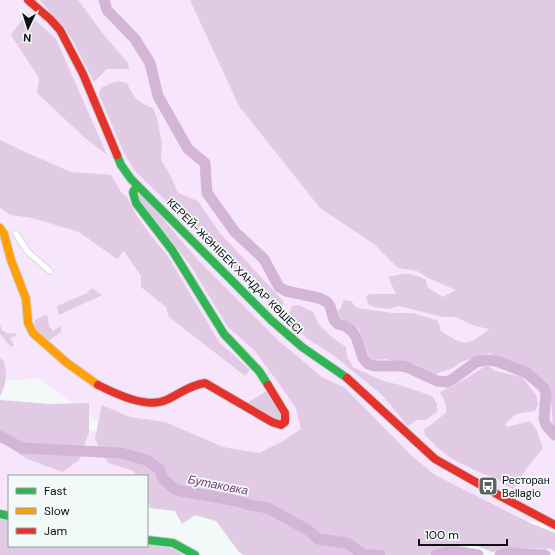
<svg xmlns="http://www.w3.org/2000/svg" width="555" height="555" viewBox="0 0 555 555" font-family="'DM Sans',sans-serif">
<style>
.green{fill:#f7e5fb}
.forest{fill:#e0cae4}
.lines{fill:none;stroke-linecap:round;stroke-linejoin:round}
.river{stroke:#d3b6d6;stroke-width:11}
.street-casing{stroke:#d0d3d3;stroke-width:7}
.fast-casing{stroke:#d0d3d3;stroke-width:10}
.slow-casing{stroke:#d0d3d3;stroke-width:10}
.jam-casing{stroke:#d0d3d3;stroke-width:10}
.street{stroke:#fdfefe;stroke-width:5.5}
.fast{stroke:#30b455;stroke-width:8}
.slow{stroke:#ff9f0a;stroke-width:8}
.jam{stroke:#e5322d;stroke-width:8}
.labels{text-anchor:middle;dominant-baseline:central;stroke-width:3.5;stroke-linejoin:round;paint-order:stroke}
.street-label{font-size:11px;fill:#0f1111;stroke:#f2f9f9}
.poi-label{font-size:11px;fill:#0f1111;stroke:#f2f9f9;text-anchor:start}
.water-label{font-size:12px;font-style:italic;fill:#723d76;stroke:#f2f9f9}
</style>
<rect width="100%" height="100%" fill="#f3f8f8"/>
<path class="green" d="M0,0h555v524l-273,-31 -135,12v-29h-138v41h-9v-98l114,15 -74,-55 -40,1z"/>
<path class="forest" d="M40,0h38l26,35 24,28 1,6h-22l-13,13 -22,-43z
M190,0h365v428l-2,-2 -3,-39 -19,-17 -43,-17 -27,9 -10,7 -16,5 -22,-11 -15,-1 -13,-3 -12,1 -4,-3 -10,-28 -21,-13 -1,-4 4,-4 3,-8 7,1 6,7 35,5h21l25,8 3,10c23,15 26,16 48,-2l-14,-3 -20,-9h-12l-44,-11 -11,3 -14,-2 -6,-3 -2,-7 4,-3h26l-8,-17c16,-4 24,-5 38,3l1,7 16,10 13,-7 -28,-12 -11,-7 -19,-3 -24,-24 -54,-36 -81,-102z
M27,13l29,26 51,116 -23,-18 -47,-44 2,-15 -28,-43z
M119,81l8,2c6,14 11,20 26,25l4,10 5,26 -1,16 9,15 8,18 20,8 22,32 64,69 -4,12 -86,-86 -59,-57 -11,-18 -25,-59 2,-6 10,-5z
M0,140l23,11 48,21 40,3 10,17 6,5 9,18 16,22 15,18 52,87 31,28 -5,6 -76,-59 -3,-10 -25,-20v-11l-17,-25 -7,8 -38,-27 -47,-14 -21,-3 -11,-7z
M140,192l56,66 83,83 43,36 23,11 66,67 24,20 95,48 25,10v19l-4,-3 -32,-1 -27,4 -18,-7 -30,3 -16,7h-42l-7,-7 -3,7h-132l-5,-3 -23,-31 -21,-6 -13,9 -7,-13 -25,-3 -3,-8v-24h-11l-2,-5 -26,-8 -13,-24 7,-34 28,12 35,5 58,25 36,6 24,-12 18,-12 -5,-21 -19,-27 -23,-31 -26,-23 -39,-64 -47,-57 -5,-12z
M92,288l10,7 -43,20 -2,-9 30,-13z
M299,305l14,7 6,13 14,13 13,9 1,10 6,10 30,14 17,4 32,11 5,8v8l-11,8h-9l-9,6 -27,-32 -48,-39 -25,-16 -18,-15 -2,-7 4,-11z
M47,314l2,12 4,5 8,-5v6l-13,9 -14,-13 1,-8z
M0,324l2,6 5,3 10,1 -1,2 -6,2 4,7 -3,2 -11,-13z
M0,358l4,3c3,14 3,22 -4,35z
M487,365l8,6 27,6 14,18 2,9 -3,7 -19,3 -11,10 2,3 23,-6 6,8 7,19 -14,17 -16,24 -18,-11 -12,-4 -31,-15 -13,-10 -14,-14 -1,-5 22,-17v-8l-6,-13 19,-9z
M267,391l11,17 4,10 -4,4 -30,-18 2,-3z
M0,400l49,4 40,-1v29l-10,28 -16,12 -36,-13 -27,-18z
M0,519l9,2v25l138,-1 24,3 13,7h-184z"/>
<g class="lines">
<path class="river" d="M104,0l3,10 28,29 15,24 8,33 30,53 17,14 2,30 28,39 29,27 15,28 7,4 33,7 8,4 3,4 4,14 4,4 7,2 7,5 4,6 7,21 5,6 7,2h26l6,1 30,14 10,1 6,-3 23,-17 10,-2 10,1 31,12 17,15 2,5 -2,26 2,6 9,10
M0,436l22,12 99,5 25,7 13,9 4,10 13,11 61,11 13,4 18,3 40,22 10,9 29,4 17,12
M368,555h12
M436,555c14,-5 28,-3 42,0
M500,555l10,-2 35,2"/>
<defs>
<path id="street" d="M16,234l12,18 22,19"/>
<path id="fast" d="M117,155l4,10 10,14 140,141 31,27 45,31
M137,186l-4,6 3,11 36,47 52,84 35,37 9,14
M0,514l9,2
M147,540l26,3 22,12"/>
<path id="slow" d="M0,228l4,6 7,26 15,39 2,24 5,10 34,30 31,22"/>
<path id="jam" d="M28,0l22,19 10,11 23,44 34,81
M347,378l88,81 67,38 53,28
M98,385c18,9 49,24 68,15 13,-6 24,-15 39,-17l67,39 9,3 4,-3v-9l-17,-28"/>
</defs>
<use href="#street" class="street-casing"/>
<use href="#fast" class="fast-casing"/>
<use href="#slow" class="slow-casing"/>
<use href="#jam" class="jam-casing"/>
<use href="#street" class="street"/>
<use href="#fast" class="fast"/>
<use href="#slow" class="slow"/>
<use href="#jam" class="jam"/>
</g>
<defs>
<symbol id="bus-square" viewBox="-11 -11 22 22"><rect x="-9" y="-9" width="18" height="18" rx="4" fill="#5f6262" stroke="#f2f9f9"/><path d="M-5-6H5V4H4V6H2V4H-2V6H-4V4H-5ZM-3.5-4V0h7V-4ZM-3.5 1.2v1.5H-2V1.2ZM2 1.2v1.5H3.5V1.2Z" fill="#fff"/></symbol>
</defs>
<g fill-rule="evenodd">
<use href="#bus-square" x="477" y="475" width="22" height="22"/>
</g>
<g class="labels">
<g class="street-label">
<text transform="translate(235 266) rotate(45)">КЕРЕЙ-ЖӘНІБЕК ХАНДАР КӨШЕСІ</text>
</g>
<g class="poi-label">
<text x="502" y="480">Ресторан<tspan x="502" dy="13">Bellagio</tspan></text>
</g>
<g class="water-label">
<text transform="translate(218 485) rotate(11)">Бутаковка</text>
</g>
</g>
<rect x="8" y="475" width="140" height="72" fill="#f2f9f9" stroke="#979c9c"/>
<rect x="16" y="488" width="20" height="6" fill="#30b455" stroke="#979c9c"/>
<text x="44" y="495" font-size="12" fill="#0f1111">Fast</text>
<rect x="16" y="508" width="20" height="6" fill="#ff9f0a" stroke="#979c9c"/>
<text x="44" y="515" font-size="12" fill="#0f1111">Slow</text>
<rect x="16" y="528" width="20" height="6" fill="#e5322d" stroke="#979c9c"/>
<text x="44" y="535" font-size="12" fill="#0f1111">Jam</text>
<g transform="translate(28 28) rotate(184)" stroke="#f2f9f9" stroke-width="3" paint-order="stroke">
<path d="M0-3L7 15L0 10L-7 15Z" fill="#0f1111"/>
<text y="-6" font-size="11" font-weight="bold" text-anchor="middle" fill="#0f1111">N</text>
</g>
<path d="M419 539v6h88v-6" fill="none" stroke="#0f1111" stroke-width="2"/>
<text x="425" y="539" font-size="12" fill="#0f1111" stroke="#f2f9f9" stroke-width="3" paint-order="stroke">100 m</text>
</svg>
